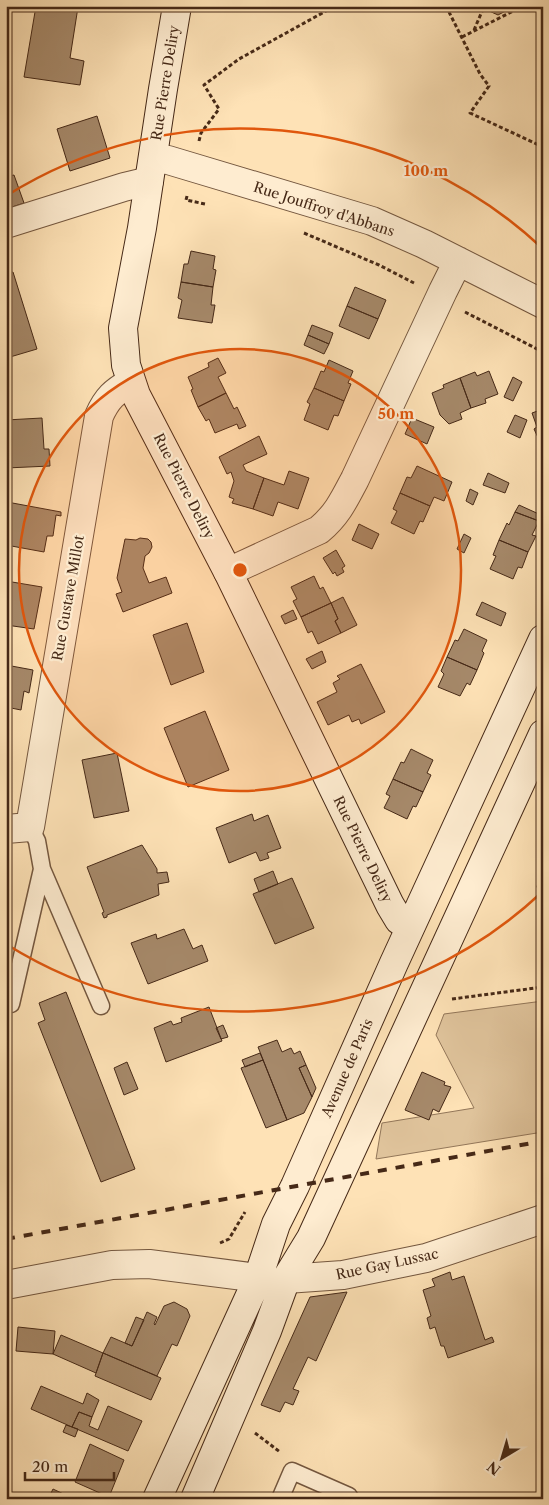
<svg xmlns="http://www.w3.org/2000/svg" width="549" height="1505" viewBox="0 0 549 1505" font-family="'Libre Caslon Text',serif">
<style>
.green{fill:#dfc39b;stroke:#927659}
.building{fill:#a6896a;stroke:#462917}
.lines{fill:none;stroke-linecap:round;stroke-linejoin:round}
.lane-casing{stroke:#74573f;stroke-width:19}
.street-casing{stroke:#74573f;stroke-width:30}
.secondary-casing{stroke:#462917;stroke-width:30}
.path{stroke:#462917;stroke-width:3;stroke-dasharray:4 2.5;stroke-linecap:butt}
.lane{stroke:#feecd0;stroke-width:16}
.street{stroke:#feecd0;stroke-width:28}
.secondary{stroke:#feecd0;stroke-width:28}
.rail{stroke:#462917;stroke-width:4;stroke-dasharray:9 9;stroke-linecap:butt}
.ring{fill:none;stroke:#e0570d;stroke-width:2.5}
.labels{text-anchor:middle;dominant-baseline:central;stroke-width:4.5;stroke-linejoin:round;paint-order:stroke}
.street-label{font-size:14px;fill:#462917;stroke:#feecd0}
.centre{fill:#e0570d;stroke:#feecd0;stroke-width:2.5}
.ring-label{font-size:15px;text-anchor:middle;font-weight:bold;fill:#e0570d;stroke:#feecd0;stroke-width:4.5;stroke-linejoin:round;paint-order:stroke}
</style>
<rect width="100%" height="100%" fill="#fee2b6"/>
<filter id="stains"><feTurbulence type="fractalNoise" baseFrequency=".004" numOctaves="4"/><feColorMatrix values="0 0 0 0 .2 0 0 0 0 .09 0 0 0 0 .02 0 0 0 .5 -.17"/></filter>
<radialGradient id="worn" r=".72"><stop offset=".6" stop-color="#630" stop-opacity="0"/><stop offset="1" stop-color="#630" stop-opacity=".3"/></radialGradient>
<path class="green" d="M543,1001v131l-167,27 6,-36 92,-15 -38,-73 8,-21z"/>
<path class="building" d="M36,6l42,1 -8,51 14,3 -4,24 -56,-8z
M478,6h37l-17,9z
M97,116l13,42 -40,13 -13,-42z
M14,175l10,28 -18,6v-32z
M191,251l24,5 -2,13 3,1 -3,17 -32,-5 3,-18h4z
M13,272l24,77 -27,8 -4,-11v-72z
M181,282l32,5 -2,18h4l-3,18 -34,-5 4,-18 -4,-2z
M355,287l31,13 -8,19 -31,-13z
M347,306l31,13 -9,20 -30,-13z
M312,325l21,8 -4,11 -21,-9z
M308,335l21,9 -5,10 -20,-9z
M218,358l8,15 -8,4 8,16 -28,14 -7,-17 2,-1 -5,-12 21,-10 -1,-4z
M329,360l24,11 -5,12 3,1 -7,17 -30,-13 7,-17 3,1z
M489,371l9,23 -13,5 1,4 -15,5 -11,-30 15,-6 2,4z
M513,377l9,5 -9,19 -9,-4z
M460,378l11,30 -11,5 2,6 -13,5 -9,-9 -8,-22 12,-5 -1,-3z
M314,388l30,13 -6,15 -4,-1 -6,15 -24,-10 6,-16 -3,-2z
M226,393l8,16 3,-2 9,19 -7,3 -2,-5 -22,9 -6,-14 -3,2 -8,-14z
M543,409v34l-2,1 -7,-15 3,-2 -5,-14z
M515,415l12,5 -7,18 -13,-6z
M42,418l2,31h5l1,17 -44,2v-48z
M412,418l22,9 -7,17 -22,-10z
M259,436l8,18 -24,11 3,6 18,7 -11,31 -21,-6 2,-4 -5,-2 5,-16 -3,-9 -4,2 -8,-17z
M417,466l35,16 -8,19 -10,-4 -4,9 -30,-13 7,-16 4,1z
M289,471l20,7 -11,31 -20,-7 -5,14 -20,-7 11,-31 20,7z
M488,473l21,10 -4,10 -22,-8z
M470,489l8,4 -5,12 -7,-4z
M400,493l30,13 -7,16 -3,-1 -6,13 -23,-11 6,-12 -4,-2z
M7,502l54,10v4l-5,-1 -3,21h-6l-3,16 -38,-7z
M519,505l22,10 -2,6 -24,-9z
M515,512l24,9 -7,14 4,1 -8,16 -29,-12 8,-17 2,2z
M359,524l20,10 -7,15 -20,-9z
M464,534l7,4 -7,15 -7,-4z
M140,538l8,1 3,3 1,5 -3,6 -4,3 -2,12 6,15 17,-6 6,16 -49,19 -7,-18 6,-2 -5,-14 8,-39 11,1z
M499,540l29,12 -6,16 -4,-1 -5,12 -23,-10 6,-13 -3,-1z
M336,550l9,16 -3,2 2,4 -7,4 -2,-4 -2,2 -10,-16z
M314,576l6,13 3,-2 8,16 -30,14 -8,-16 4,-2 -6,-12z
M6,581l36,6 -8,42 -28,-4z
M343,597l14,28 -16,8 -6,-12 3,-2 -7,-16z
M482,602l24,11 -5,13 -25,-11z
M331,603l7,16 -3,2 6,12 -23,11 -6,-13 -4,2 -7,-16z
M293,610l4,9 -12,5 -4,-8z
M187,623l17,49 -33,13 -18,-50z
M464,629l23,11 -5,11 2,2 -7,17 -30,-13 8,-17 3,1z
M322,651l4,11 -14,7 -6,-10z
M447,657l30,13 -7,15 -3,-2 -7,13 -22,-9 6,-13 -3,-3z
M361,664l24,48 -24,12 -2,-5 -7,3 -3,-7 -21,10 -11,-23 20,-10 -4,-9 7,-4 -3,-3z
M6,665l27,5 -4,23 -5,-2 -3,19 -15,-3z
M205,711l24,59 -41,17 -24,-59z
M411,749l22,11 -6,13 4,2 -8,17 -30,-13 8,-17 3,1z
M117,753l12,58 -35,7 -12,-58z
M393,779l30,13 -7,15 -3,-1 -6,13 -23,-11 6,-12 -4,-2z
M252,814l2,7 14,-6 13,33 -14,5 2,5 -9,3 -4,-9 -27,11 -13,-35z
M142,845l15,24v4l10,-1 2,10 -11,2 1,11 -52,20v2l-3,1 -2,-5 2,-1 -17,-45z
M273,871l5,13 -19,8 -5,-13z
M543,876v37l-6,-27z
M292,878l22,50 -39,16 -22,-50z
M184,929l9,20 9,-4 6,16 -60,23 -17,-41 25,-9 1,5z
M66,992l69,177 -34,13 -63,-159 7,-3 -6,-17z
M209,1007l13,34 -56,21 -12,-34 17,-7 2,4 9,-3 -1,-4z
M223,1025l5,12 -7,2 -5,-11z
M277,1040l5,12 9,-4 3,6 6,-3 6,14 -7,3 13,29 -8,16 -17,7 -29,-73z
M260,1053l3,7 -18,7 -3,-7z
M263,1060l24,60 -21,8 -25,-60z
M127,1062l11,27 -14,6 -10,-27z
M306,1065l10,23 -4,9 -13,-29z
M422,1072l23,10 -1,3 7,2 -12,25 -6,-3 -4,11 -24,-10z
M450,1272l2,8 12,-4 21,64 7,-3 2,5 -46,16 -4,-12h-3l-6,-19 -5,2 -3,-11 4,-2 -8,-26 12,-4 -3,-7z
M347,1292l-31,69 -8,-4 -15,32 6,2 -6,14 -8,-3 -5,10 -19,-7 49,-108z
M174,1302l13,7 3,7 -13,30 -5,-2 -15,32 -54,-23 8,-16 21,9 15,-34 10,5 -3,7 1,1 9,-19z
M136,1317l8,3 -12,26 -7,-3z
M18,1327l37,4 -2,23 -37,-3z
M61,1335l42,18 -7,20 -43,-19z
M103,1353l58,25 -10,22 -56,-24z
M41,1386l42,18 4,-11 12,7 -7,17 -13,-5 -7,15 -41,-18z
M108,1406l34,15 -14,30 -56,-24 7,-15 13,5 -3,9 9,4z
M66,1425l12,4 -3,8 -12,-5z
M90,1444l34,16 -15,37 -34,-15z
M53,1489l21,10h-26z"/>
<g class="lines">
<defs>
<path id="lane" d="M42,869l59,137
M11,1004l31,-135 -5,-28 -7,-14
M280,1499l12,-28 57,25"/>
<path id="street" d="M153,158l15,2 204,61 52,23 119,60
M6,224l118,-37 25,-6
M228,572l91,-42c18,-15 25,-30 36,-51l88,-188 15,-30
M6,829l24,-2 69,-411c8,-18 15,-24 32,-34
M286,1279l57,-4 83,-17 117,-39
M6,1285l106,-20 37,-1 109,14"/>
<path id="secondary" d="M177,6l-14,83 -21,139 -19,100 3,37 10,30 92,177 162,333 9,15 11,7
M157,1499l101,-221 18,-54 19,-38 99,-223 149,-324
M195,1499l72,-168 19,-52 25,-41 232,-504"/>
</defs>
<use href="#lane" class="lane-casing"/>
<use href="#street" class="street-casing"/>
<use href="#secondary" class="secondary-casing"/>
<path class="path" d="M446,6l34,68 9,12 -19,27 73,34
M474,30l9,-21
M462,37l61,-31
M199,141l2,-8 18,-24 -15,-24 35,-26 96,-53
M187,196l-1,4 19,4
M304,233l75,32 35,18
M465,312l78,40
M452,999l91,-12
M220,1243l9,-4 16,-27
M255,1433l25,19"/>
<use href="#lane" class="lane"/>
<use href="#street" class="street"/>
<use href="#secondary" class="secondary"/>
<path class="rail" d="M6,1239l537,-98"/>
</g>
<circle cx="240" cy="570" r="221" fill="#e0570d" fill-opacity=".12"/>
<g class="ring">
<circle cx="240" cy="570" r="221"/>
<path d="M541 893A441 441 0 0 1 6 944M6 196A441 441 0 0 1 541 247"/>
</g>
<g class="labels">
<g class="street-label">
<text transform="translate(165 83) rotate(-81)">Rue Pierre Deliry</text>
<text transform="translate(324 209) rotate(18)">Rue Jouffroy d'Abbans</text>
<text transform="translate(184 486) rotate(63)">Rue Pierre Deliry</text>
<text transform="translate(68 598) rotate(-80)">Rue Gustave Millot</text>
<text transform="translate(363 849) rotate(64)">Rue Pierre Deliry</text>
<text transform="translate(347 1068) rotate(-66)">Avenue de Paris</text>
<text transform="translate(387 1264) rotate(-12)">Rue Gay Lussac</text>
</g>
</g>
<circle cx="240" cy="570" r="8" class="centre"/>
<g class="ring-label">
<text x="426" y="176">100 m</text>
<text x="396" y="419">50 m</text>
</g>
<rect width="549" height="1505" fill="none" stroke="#fee2b6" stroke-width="25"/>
<rect x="8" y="8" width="534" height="1490" fill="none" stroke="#462917" stroke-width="2.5"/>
<rect x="12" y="12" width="524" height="1480" fill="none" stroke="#462917"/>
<g transform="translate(502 1458) rotate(218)" stroke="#feecd0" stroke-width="4" paint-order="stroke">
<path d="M0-4L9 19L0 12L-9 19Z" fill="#462917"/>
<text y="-8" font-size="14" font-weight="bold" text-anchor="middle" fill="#462917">N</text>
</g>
<path d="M25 1472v8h89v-8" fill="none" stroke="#462917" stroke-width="2.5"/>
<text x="32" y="1472" font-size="15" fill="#462917" stroke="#feecd0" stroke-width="4" paint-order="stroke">20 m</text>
<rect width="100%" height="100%" filter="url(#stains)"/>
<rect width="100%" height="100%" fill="url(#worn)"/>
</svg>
